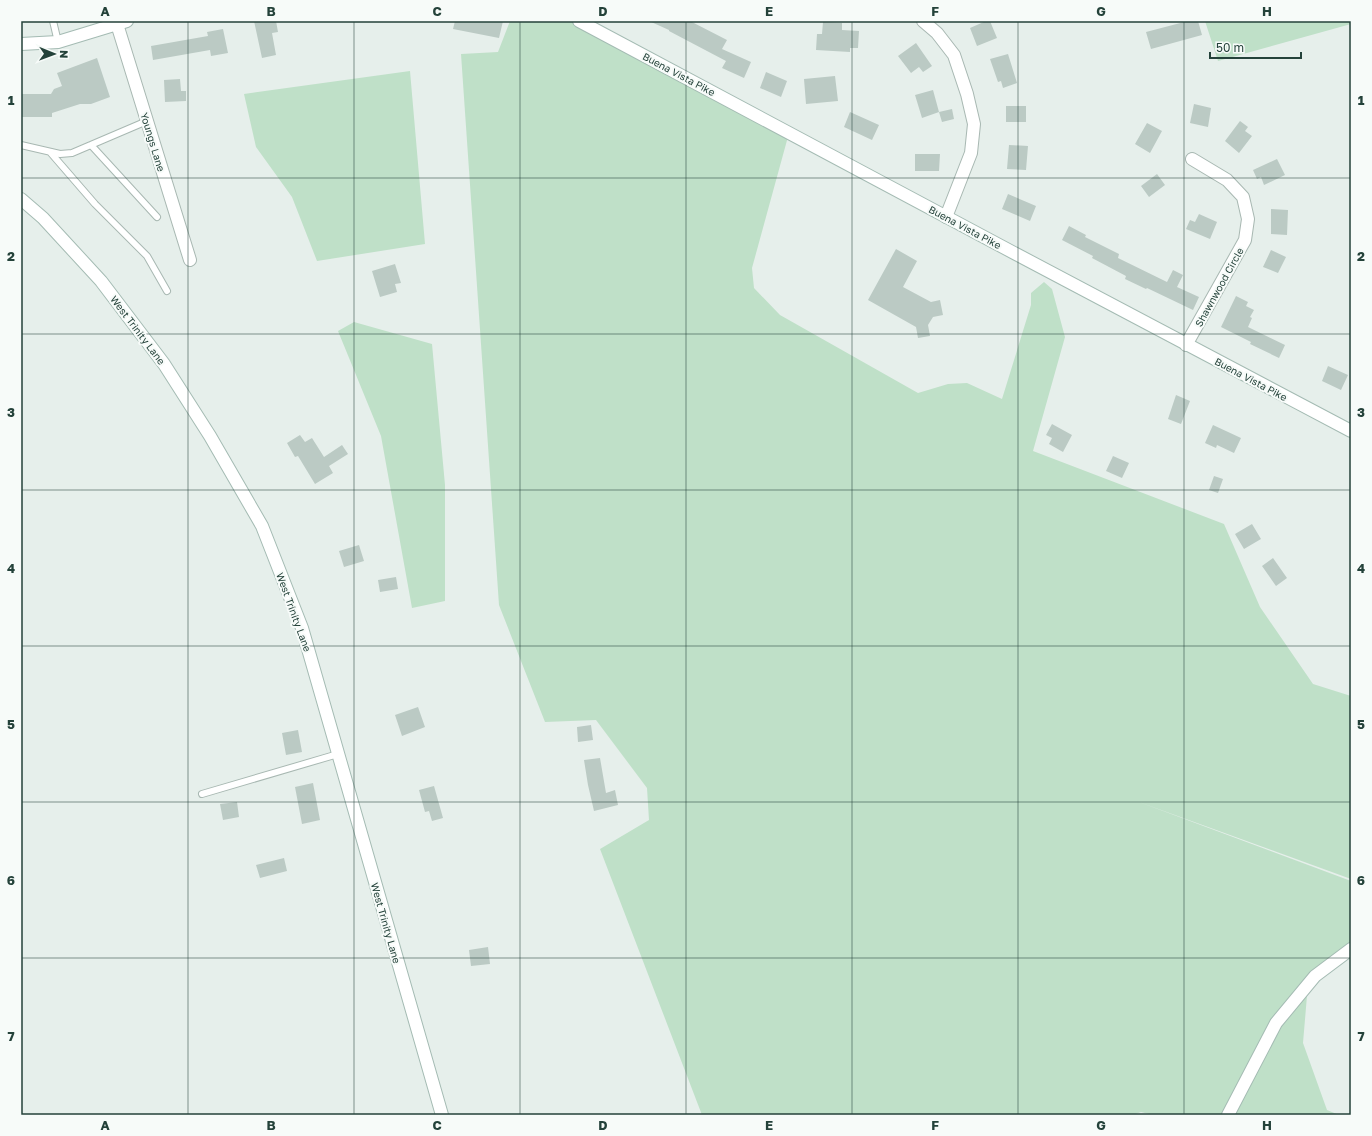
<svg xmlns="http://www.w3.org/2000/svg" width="1372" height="1136" viewBox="0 0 1372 1136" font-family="'Golos Text',sans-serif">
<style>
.green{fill:#bfe0c8}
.building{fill:#bbcac4}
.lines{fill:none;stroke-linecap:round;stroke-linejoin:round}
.lane-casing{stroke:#a8b8b2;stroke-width:8}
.street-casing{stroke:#a8b8b2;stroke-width:14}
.secondary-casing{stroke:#a4bbb3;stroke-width:14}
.lane{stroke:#fff;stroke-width:6}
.street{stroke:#fff;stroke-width:12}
.secondary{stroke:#fff;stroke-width:12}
.grid{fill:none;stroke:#24423a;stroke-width:1;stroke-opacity:0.55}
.labels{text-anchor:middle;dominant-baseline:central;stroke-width:4;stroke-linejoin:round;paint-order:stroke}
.street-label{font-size:10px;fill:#24423a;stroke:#f7fbf9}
.neatline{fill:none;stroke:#24423a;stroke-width:1.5}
.grid-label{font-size:13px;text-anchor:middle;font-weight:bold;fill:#24423a}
</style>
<rect width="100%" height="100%" fill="#e6efeb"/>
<path class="green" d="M510,21h69l210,112 -37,135 2,20 26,27 138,78 30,-9 19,-1 35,16 29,-94v-12l13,-11 8,7 13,48 -32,114 191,73 36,83 53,77 38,12v183l-212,-77 212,79v68l-43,35 -5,59 24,67 12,5h-186l-12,-3 -8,3h-431l-102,-266 49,-29 -2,-32 -51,-68 -51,2 -46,-117 -38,-551 37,-2z
M1205,21h146v3l-133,37z
M410,71l15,173 -108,17 -25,-64 -36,-50 -12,-53z
M354,322l78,22 13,141v116l-33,7 -31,-172 -43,-105z"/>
<path class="building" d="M254,21h22l2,11 -6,1 4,22 -14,3z
M455,21h48l-4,17 -46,-9z
M649,21h41l37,19 -5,9 29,13 -7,16 -22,-10 4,-7 -57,-30v-1z
M986,21h4l7,17 -20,8 -7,-18z
M1188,21h10l4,14 -51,14 -5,-17z
M823,22l19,1v7l17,1 -1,17h-8v4l-34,-2 1,-16h5z
M223,29l5,24 -17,3 -1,-6 -57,10 -2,-14 57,-10 -1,-4z
M916,43l16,23 -9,6 -4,-5 -8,6 -13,-17z
M1008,54l9,29 -14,5 -2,-7 -3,1 -8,-23z
M97,58l13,39 -19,7h-11l-28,9v4h-31v-23h30l3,-5 8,-3 -5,-13z
M766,72l21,9 -6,16 -21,-9z
M835,76l3,25 -32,3 -2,-25z
M180,79l1,12h5v10l-21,1 -1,-22z
M933,90l6,22 -17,6 -7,-23z
M1194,104l17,4 -3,19 -18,-4z
M1006,106h20v16h-20z
M952,109l2,10 -12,3 -3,-10z
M850,112l29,13 -7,15 -28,-13z
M1240,121l8,6 -3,4 7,5 -13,17 -14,-12z
M1147,123l15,8 -12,22 -15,-9z
M1009,145l19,1 -2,24 -19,-1z
M915,154h25l-1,17h-24z
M1277,159l8,16 -21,10 -3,-8 -4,2 -4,-9z
M1157,174l8,11 -16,12 -8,-11z
M1008,194l28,12 -6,15 -28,-12z
M1271,209l17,1 -1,25 -16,-1z
M1199,214l18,8 -7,17 -24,-10 4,-9 5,2z
M1069,226l17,9 -1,2 34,17 -1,4 49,24 6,-12 10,5 -6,12 22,10 -6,13 -46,-22 -1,1 -21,-10 1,-3 -34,-18 1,-2 -31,-16z
M896,249l21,12 -14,26 28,15 9,-2 3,15 -10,2 -5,8 2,11 -12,2 -2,-11 -48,-27z
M1271,250l15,7 -8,16 -15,-6z
M395,264l6,19 -6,1 2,8 -17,5 -8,-26z
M1236,296l12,6 -2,4 8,4 -4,7 2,1 -4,9 37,18 -6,13 -29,-14 1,-2 -30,-15z
M1328,366l20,9 -7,15 -19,-9z
M1176,395l14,6 -9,23 -13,-5z
M1052,424l20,11 -9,17 -14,-8 3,-6 -6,-3z
M1213,425l28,13 -7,15 -17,-8 -1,3 -11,-5z
M300,435l5,7 7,-4 12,19 18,-12 6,9 -19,12 4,7 -18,11 -17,-28 -3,1 -8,-14z
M1113,456l16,7 -7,15 -16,-7z
M1214,476l9,3 -5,14 -9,-3z
M1252,524l9,15 -17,10 -9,-15z
M359,545l5,16 -20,6 -5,-16z
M1273,558l14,20 -11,8 -14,-20z
M396,577l2,12 -18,3 -2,-12z
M418,707l7,20 -23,9 -7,-21z
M591,725l2,15 -15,2 -1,-15z
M298,730l4,22 -16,3 -4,-22z
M600,758l6,35 9,-3 3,15 -24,6 -6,-26 -4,-25z
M313,783l7,37 -18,4 -7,-37z
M434,786l9,32 -11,3 -3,-10 -4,1 -6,-22z
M237,802l2,15 -16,3 -3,-16z
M284,858l3,13 -27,7 -4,-13z
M488,947l2,17 -19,2 -2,-16z"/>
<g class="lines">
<defs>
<path id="lane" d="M53,21l5,21
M21,145l39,9 12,-1 75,-32
M91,145l66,72
M50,152l45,52 52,52 20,35
M202,794l136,-40"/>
<path id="street" d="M923,21l14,12 17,22 13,39 7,30 -3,29 -25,64
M117,24l73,236
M1186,345l59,-105 3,-21 -5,-22 -16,-17 -35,-21"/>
<path id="secondary" d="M579,21l437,233 335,177
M21,44l37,-2 69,-21
M21,199l22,19 58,63 63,83 46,72 52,90 40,102 140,487
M1228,1115l48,-92 39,-47 36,-27"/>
</defs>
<use href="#lane" class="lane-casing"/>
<use href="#street" class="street-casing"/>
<use href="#secondary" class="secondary-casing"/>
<use href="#lane" class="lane"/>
<use href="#street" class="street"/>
<use href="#secondary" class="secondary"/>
</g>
<path class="grid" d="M188,21v1094M354,21v1094M520,21v1094M686,21v1094M852,21v1094M1018,21v1094M1184,21v1094M21,178h1330M21,334h1330M21,490h1330M21,646h1330M21,802h1330M21,958h1330"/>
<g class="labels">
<g class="street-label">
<text transform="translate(679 74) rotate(28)">Buena Vista Pike</text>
<text transform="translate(153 142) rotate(73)">Youngs Lane</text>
<text transform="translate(965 227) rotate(28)">Buena Vista Pike</text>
<text transform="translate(1219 287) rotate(-61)">Shawnwood Circle</text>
<text transform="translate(138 330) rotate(53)">West Trinity Lane</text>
<text transform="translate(1251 379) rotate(28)">Buena Vista Pike</text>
<text transform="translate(294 612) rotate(70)">West Trinity Lane</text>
<text transform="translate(386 923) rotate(74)">West Trinity Lane</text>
</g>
</g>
<rect width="1372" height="1136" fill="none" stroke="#f7fbf9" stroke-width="44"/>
<g transform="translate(54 54) rotate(91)" stroke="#f7fbf9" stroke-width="3" paint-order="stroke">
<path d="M0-3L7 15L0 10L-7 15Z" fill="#24423a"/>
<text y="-6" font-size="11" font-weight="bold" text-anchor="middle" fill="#24423a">N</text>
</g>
<path d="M1210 52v6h91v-6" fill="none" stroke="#24423a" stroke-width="2"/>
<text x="1216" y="52" font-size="12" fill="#24423a" stroke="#f7fbf9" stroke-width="3" paint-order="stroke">50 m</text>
<rect x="22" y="22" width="1328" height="1092" class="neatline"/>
<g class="grid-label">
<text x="105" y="16">A</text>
<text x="271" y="16">B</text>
<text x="437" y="16">C</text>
<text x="603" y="16">D</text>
<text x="769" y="16">E</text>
<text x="935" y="16">F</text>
<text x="1101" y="16">G</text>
<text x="1267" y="16">H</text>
<text x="11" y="105">1</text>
<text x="1361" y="105">1</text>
<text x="11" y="261">2</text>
<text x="1361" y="261">2</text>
<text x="11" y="417">3</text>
<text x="1361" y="417">3</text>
<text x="11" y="573">4</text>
<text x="1361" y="573">4</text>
<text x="11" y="729">5</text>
<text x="1361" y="729">5</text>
<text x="11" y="885">6</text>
<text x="1361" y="885">6</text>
<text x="11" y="1041">7</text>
<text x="1361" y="1041">7</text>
<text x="105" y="1130">A</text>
<text x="271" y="1130">B</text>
<text x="437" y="1130">C</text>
<text x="603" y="1130">D</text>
<text x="769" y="1130">E</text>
<text x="935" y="1130">F</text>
<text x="1101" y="1130">G</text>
<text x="1267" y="1130">H</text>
</g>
</svg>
